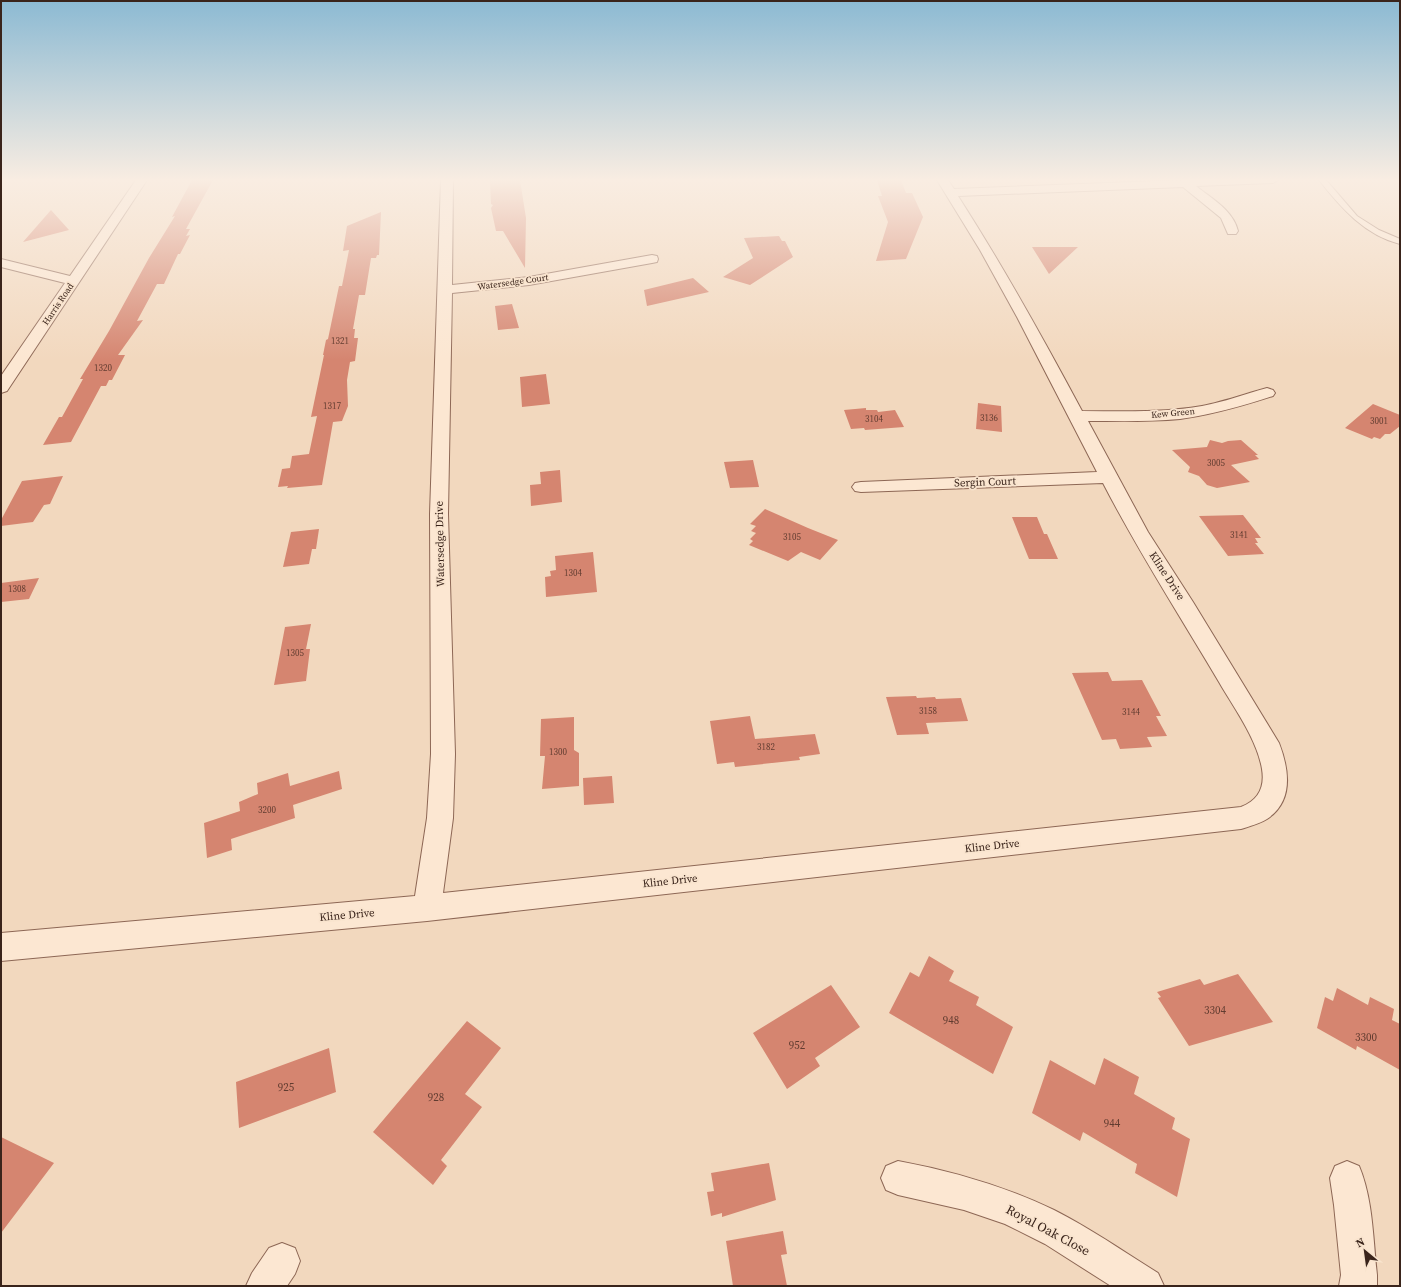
<svg xmlns="http://www.w3.org/2000/svg" width="1401" height="1287" viewBox="0 0 1401 1287" font-family="'Source Serif 4',serif">
<style>
.building{fill:#d58570}
.lines{fill:none;stroke-linecap:round;stroke-linejoin:round}
.service-casing{stroke:#8d6755;stroke-width:2}
.minor-casing{stroke:#8d6755;stroke-width:2}
.service{fill:#fce7d2;fill-rule:evenodd}
.minor{fill:#fce7d2;fill-rule:evenodd}
.labels{text-anchor:middle;dominant-baseline:central;stroke-width:3.5;stroke-linejoin:round;paint-order:stroke}
.far-street-label{font-size:9px;fill:#3a241b;stroke:#f9e4ce}
.number-label{font-size:9px;fill:#613c30}
.street-label{font-size:11px;fill:#3a241b;stroke:#f9e4ce}
.near-number-label{font-size:11px;fill:#613c30}
.near-street-label{font-size:13px;fill:#3a241b;stroke:#f9e4ce}
</style>
<rect width="100%" height="100%" fill="#f2d8be"/>
<path class="building" d="M192,180h21l-27,49h4l-4,7 4,-1 -10,19h-2l-14,30h-7l-20,37 6,-1 -25,35h7l-13,25h-3l-3,6h-5l-30,56 -28,3 16,-28h3l21,-38h-3l29,-48 40,-73 26,-42 -3,1z
M490,180h30l6,38 -1,50 -22,-37h-7l-5,-23 2,-3 -2,-1z
M877,180h24l5,13h6l11,24 -17,42 -30,2 12,-39 -10,-26h4z
M51,210l18,20 -46,12z
M381,212l-2,43h-2l-1,3h-5l-6,37h-6l-6,34h2l-1,9h4l-3,23 -5,1 -3,18 1,26 -6,15 -9,1 -11,63 -35,3 1,-2 -10,1 4,-18 8,-1 2,-12 17,-2 8,-38 -6,1 13,-62h-1l3,-15 2,-1 11,-53h3l7,-36 -6,1 4,-25z
M779,236l3,5h3l8,16 -43,28 -27,-8 30,-19 -9,-20z
M1032,247h46l-29,27z
M693,278l16,14 -62,14 -3,-16z
M512,304l7,24 -21,2 -3,-24z
M546,374l4,30 -28,3 -2,-30z
M978,403l23,3 1,26 -26,-3z
M1373,404l27,11v11l-10,8h-5l-5,5 -6,-2 -2,2 -27,-11z
M866,408v2h11l1,2 17,-2 9,17 -39,3 -1,-2 -13,1 -7,-19z
M1210,440l12,3 6,-2 13,-1 17,15h-3l4,4 -28,6 19,17 -33,6 -10,-3 -8,-9 -11,-4 2,-5 -18,-17 35,-3z
M753,460l6,27 -29,1 -6,-26z
M560,470l2,32 -31,4 -1,-21 11,-1 -1,-12z
M63,476l-13,28 -6,1 -11,17 -32,4v-6l21,-39z
M765,509l43,19 30,12 -18,20 -19,-8 -13,9 -39,-16 4,-4 -3,-2 6,-6 -5,-2 5,-5 -6,-2z
M1243,515l18,23h-6l3,5h-3l9,11 -36,2 -29,-40z
M1012,517h25l7,17h3l11,25h-29z
M319,529l-3,20h-4l-3,15 -26,3 8,-35z
M593,552l4,40 -51,5 -1,-20 6,-1 -1,-5 6,-1 -1,-14z
M39,578l-10,21 -28,3v-19z
M311,624l-5,25h4l-4,32 -32,4 11,-58z
M1108,672l4,9 30,-1 19,36h-5l11,20 -20,1 5,10 -32,2 -4,-10 -14,1 -30,-67z
M916,696l1,2 18,-1 1,2 25,-1 7,23 -42,2 3,11 -32,1 -11,-38z
M750,716l5,23 60,-5 5,20 -21,3 1,3 -65,7 -1,-5 -17,2 -7,-43z
M574,717v33l5,3v33l-37,3 3,-33h-5l1,-37z
M339,771l3,18 -49,16 2,13 -64,21 1,11 -25,8 -3,-35 36,-12 -1,-9 19,-8 -1,-11 31,-10 2,13z
M612,776l2,27 -30,2 -1,-27z
M929,956l25,15 -5,10 30,16 -3,8 37,22 -20,47 -104,-61 21,-41 9,5z
M1238,974l35,48 -84,24 -31,-48 3,-1 -4,-5 43,-13 4,6z
M831,985l29,42 -45,31 5,8 -33,23 -34,-56z
M1337,988l31,17 2,-8 24,12 -2,11 8,4v46l-43,-24 -1,4 -39,-22 8,-31 8,4z
M467,1021l34,27 -36,46 17,13 -41,53 6,6 -14,19 -60,-53z
M329,1048l7,44 -97,36 -3,-46z
M1104,1058l35,19 -5,17 41,24 -3,11 18,10 -13,58 -42,-24 2,-9 -54,-32 -3,9 -48,-28 18,-53 45,25z
M1,1137l53,26 -53,70z
M769,1163l7,37 -54,17v-4l-11,3 -4,-24 7,-1 -3,-18z
M783,1231l4,23 -6,1 6,31h-54l-7,-45z"/>
<g class="lines">
<defs>
<path id="service" d="M1319,180h7l31,36 22,14 21,9v5c-35,-9 -59,-36 -81,-64z"/>
<path id="minor" d="M136,180h11l-138,208 -2,3 -6,2v-17l64,-93 -64,-16v-8l69,17z
M441,180h12l-1,105 77,-8 123,-22 5,1 1,3 -1,3 -5,1 -123,22 -77,8 -4,221 7,240 -2,64 -10,75 798,-86c18,-7 24,-20 21,-38 -5,-30 -28,-61 -43,-87 -39,-66 -81,-131 -116,-199l-242,9 -6,-1 -3,-4 3,-4 6,-1 236,-10 -80,-155 -37,-67 -43,-70h11l6,9 231,-9h93l-5,3 -77,3c16,13 37,24 42,45l-2,3h-8l-7,-16 -38,-31 -225,9c45,70 85,142 124,215 40,0 80,2 120,-5 22,-4 43,-12 65,-18l6,2 2,3 -2,3c-31,10 -61,19 -93,23 -31,3 -62,2 -92,2l60,111 45,70 86,141c10,26 15,58 -12,76 -8,5 -17,7 -26,10l-814,92 -426,40v-28l414,-37 12,-78 4,-64 -1,-240z
M898,1161c54,10 106,25 156,49 36,18 70,42 104,63l6,13h-53l-66,-42 -40,-20 -41,-14 -66,-15 -12,-5 -5,-12 5,-12z
M1347,1161l12,5c14,33 14,73 18,109v11h-38l2,-11 -7,-70 -4,-27 5,-12z
M282,1243l13,5 5,13 -5,13 -8,12h-41l6,-13 17,-25z"/>
</defs>
<use href="#service" class="service-casing"/>
<use href="#minor" class="minor-casing"/>
<use href="#service" class="service"/>
<use href="#minor" class="minor"/>
</g>
<linearGradient id="sky" x2="0" y2="1"><stop stop-color="#8cbad3"/><stop offset="0.5" stop-color="#f9ede2"/><stop offset="1" stop-color="#f9ede2" stop-opacity="0"/></linearGradient>
<rect width="1401" height="360" fill="url(#sky)"/>
<g class="labels">
<g class="far-street-label">
<text transform="translate(513 282) rotate(-8)">Watersedge Court</text>
<text transform="translate(58 304) rotate(-56)">Harris Road</text>
<text transform="translate(1173 413) rotate(-5)">Kew Green</text>
</g>
<g class="number-label">
<text x="340" y="341">1321</text>
<text x="103" y="368">1320</text>
<text x="332" y="406">1317</text>
<text x="989" y="418">3136</text>
<text x="874" y="419">3104</text>
<text x="1379" y="421">3001</text>
<text x="1216" y="463">3005</text>
<text x="1239" y="535">3141</text>
<text x="792" y="537">3105</text>
<text x="573" y="573">1304</text>
<text x="17" y="589">1308</text>
<text x="295" y="653">1305</text>
<text x="928" y="711">3158</text>
<text x="1131" y="712">3144</text>
<text x="766" y="747">3182</text>
<text x="558" y="752">1300</text>
<text x="267" y="810">3200</text>
</g>
<g class="street-label">
<text transform="translate(985 482) rotate(-2)">Sergin Court</text>
<text transform="translate(440 544) rotate(-91)">Watersedge Drive</text>
<text transform="translate(1167 576) rotate(57)">Kline Drive</text>
<text transform="translate(992 846) rotate(-6)">Kline Drive</text>
<text transform="translate(670 881) rotate(-6)">Kline Drive</text>
<text transform="translate(347 915) rotate(-5)">Kline Drive</text>
</g>
<g class="near-number-label">
<text x="1215" y="1010">3304</text>
<text x="951" y="1020">948</text>
<text x="1366" y="1037">3300</text>
<text x="797" y="1045">952</text>
<text x="286" y="1087">925</text>
<text x="436" y="1097">928</text>
<text x="1112" y="1123">944</text>
</g>
<g class="near-street-label">
<text transform="translate(1048 1230) rotate(28)">Royal Oak Close</text>
</g>
</g>
<rect width="1401" height="1287" fill="none" stroke="#3a241b" stroke-width="4"/>
<g transform="translate(1365 1251) rotate(331)" stroke="#f9e4ce" stroke-width="3" paint-order="stroke">
<path d="M0-3L7 15L0 10L-7 15Z" fill="#3a241b"/>
<text y="-6" font-size="11" font-weight="bold" text-anchor="middle" fill="#3a241b">N</text>
</g>
</svg>
